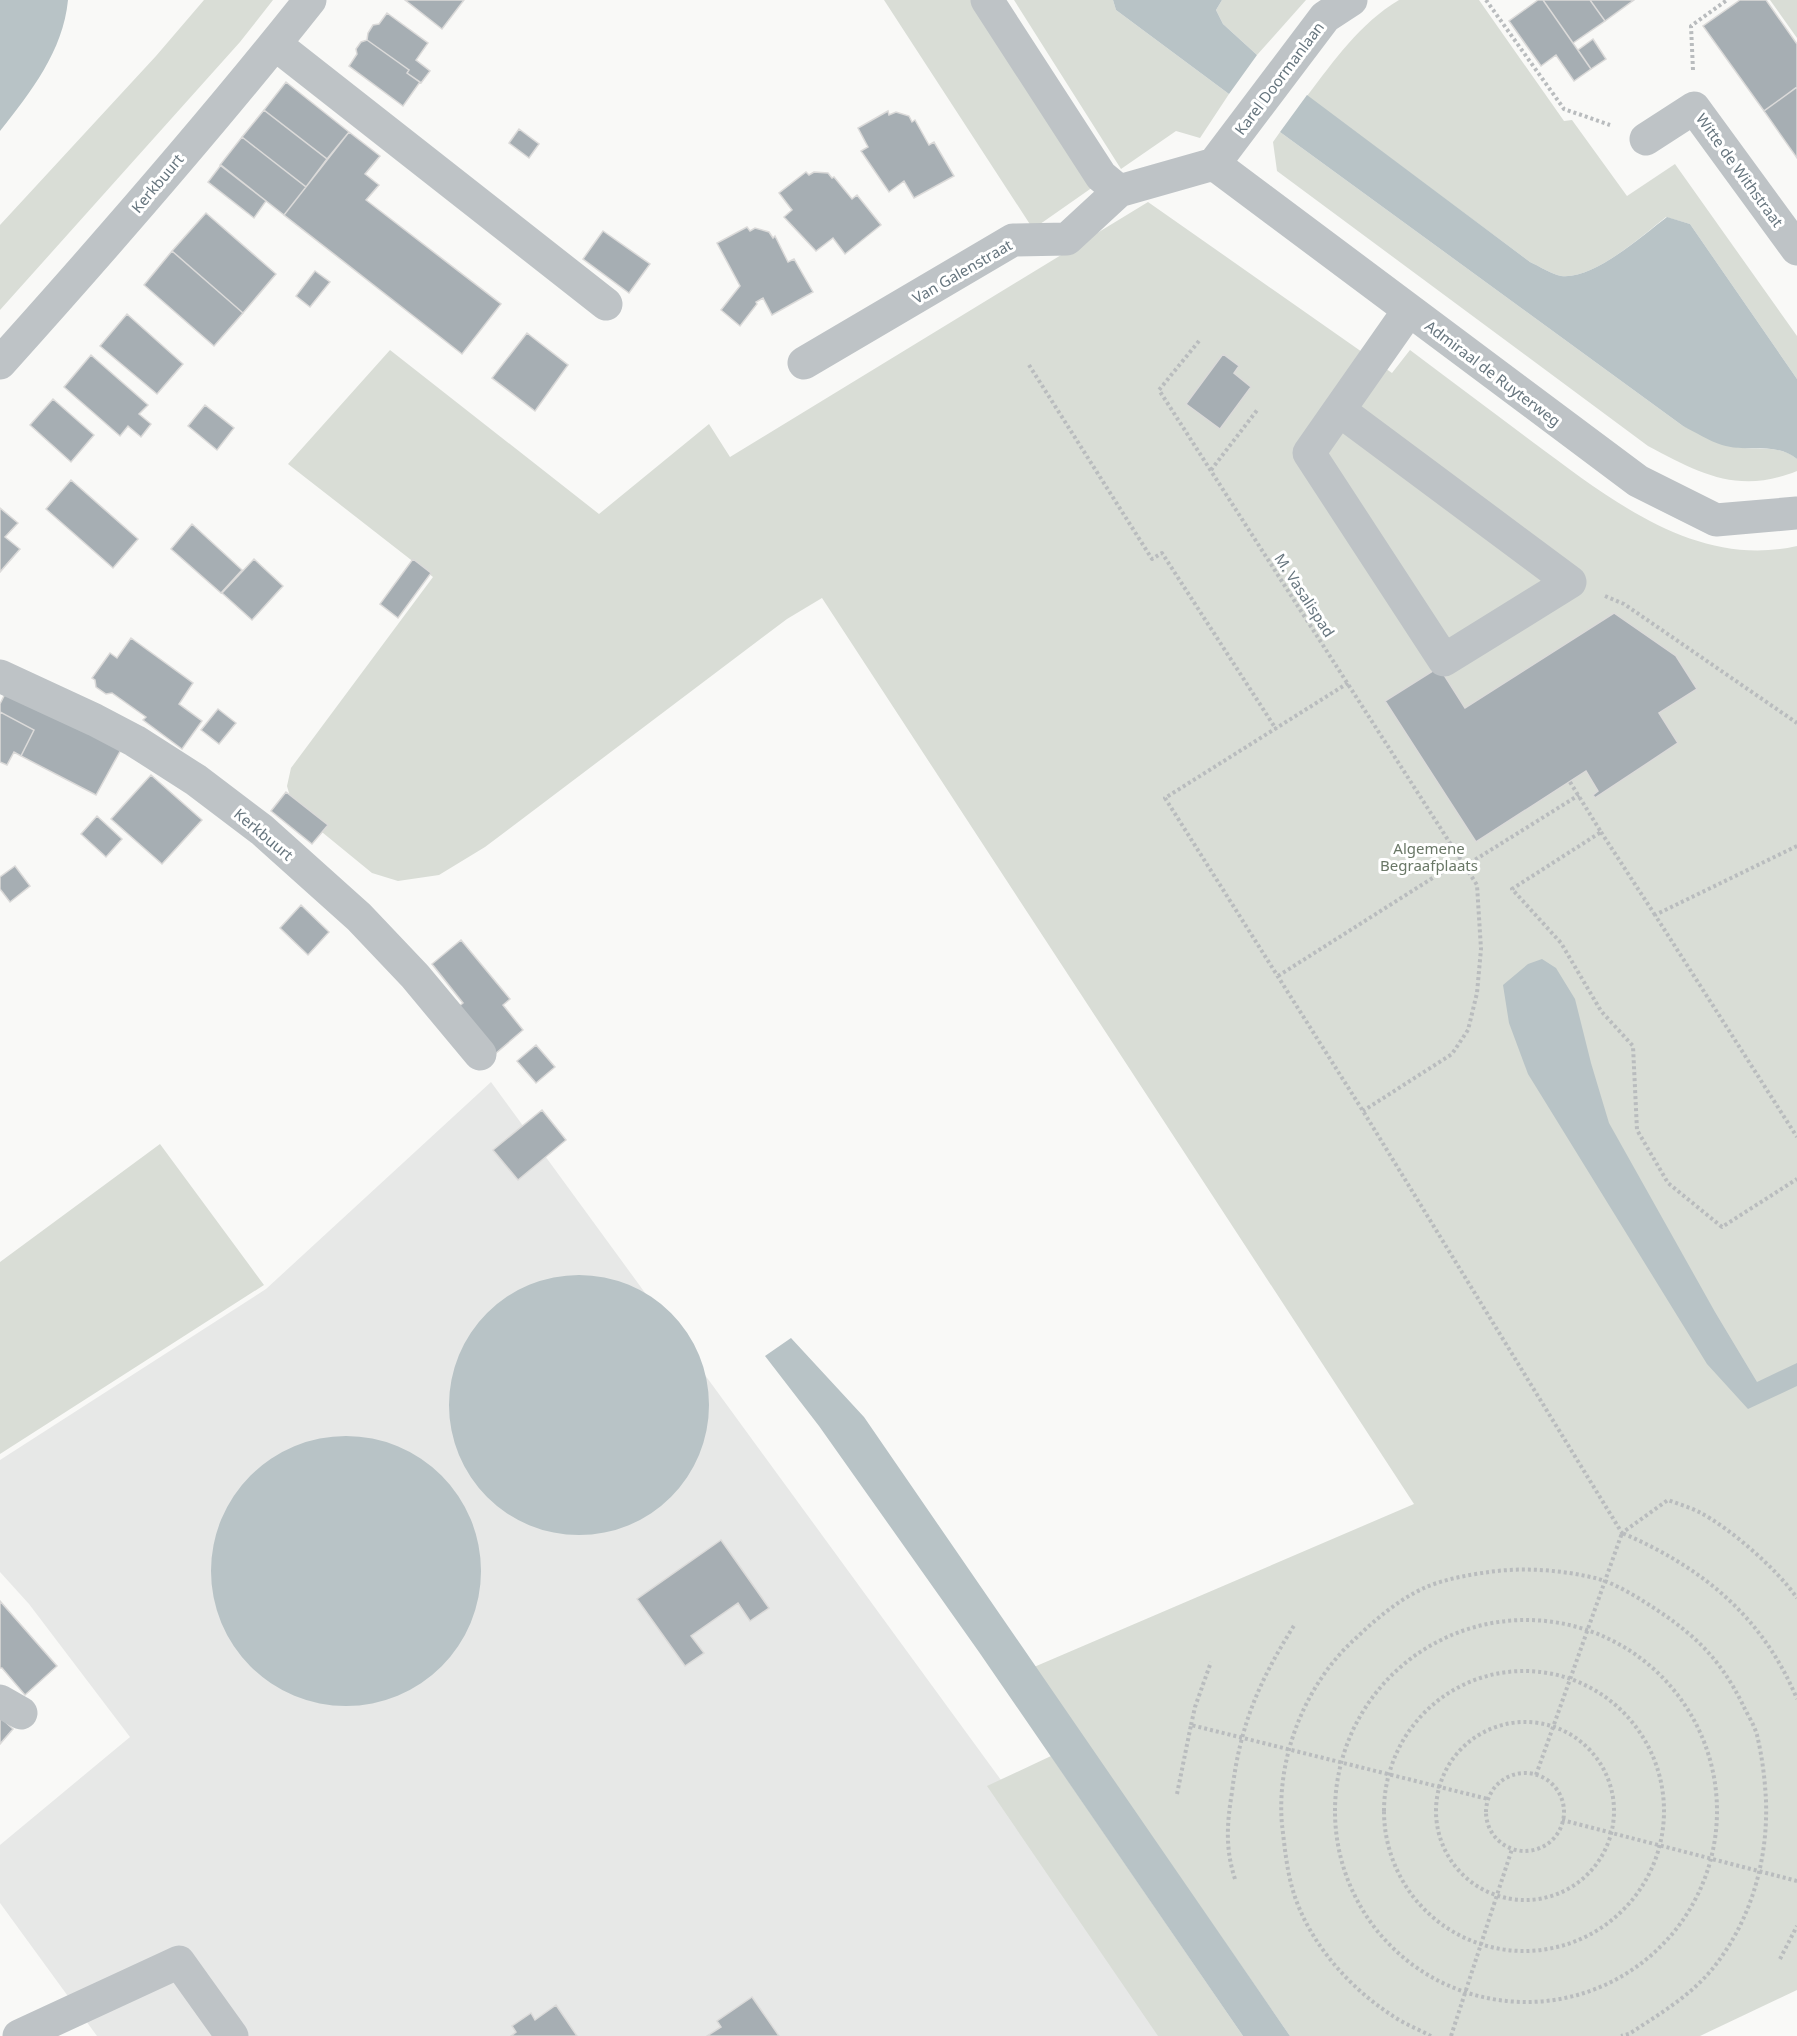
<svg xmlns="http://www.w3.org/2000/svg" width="1797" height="2036" viewBox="0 0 1797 2036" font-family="'Noto Sans',sans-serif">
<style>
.built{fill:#e7e8e7}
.green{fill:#d9ddd6}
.water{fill:#b8c3c6}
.building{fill:#a6aeb3;stroke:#dbdad9;stroke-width:1.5}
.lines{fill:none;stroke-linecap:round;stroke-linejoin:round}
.path{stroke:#b9bcbe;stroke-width:4;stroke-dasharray:3 3;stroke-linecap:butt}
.minor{stroke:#bec3c6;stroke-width:33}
.labels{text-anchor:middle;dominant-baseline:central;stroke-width:6;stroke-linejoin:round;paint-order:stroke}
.street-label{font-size:15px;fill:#66757e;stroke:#fff}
.park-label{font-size:15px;fill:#697766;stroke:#fff}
</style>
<rect width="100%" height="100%" fill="#f9f9f7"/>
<path class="built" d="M491,1082l697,954h-1091l-97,-133v-58l130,-108 -101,-133 -29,-32v-112l266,-171z"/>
<path class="green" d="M204,0h69l-33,42 -240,268v-85l156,-169z
M884,0h93l116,187 -60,42z
M1014,0h99l3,10 113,84 -29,44 -24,-7 -55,38z
M1222,0h84l-49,55 -34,-31 -7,-14z
M1399,0h80l85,121 8,-1 55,76 48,-32 122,172v43l-107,-155 -24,-7c-24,19 -73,63 -105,59 -10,-2 -22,-10 -31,-14l-223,-166c27,-35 53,-73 92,-96z
M1770,0h27v38z
M1280,132l403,294c16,6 43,20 59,22 20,2 38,-3 55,11v12c-59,24 -98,2 -149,-25l-371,-275 -4,-29z
M1148,202l244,171 18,-23c41,31 83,62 124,93 76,56 162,126 263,103v1444l-97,46h-410l-256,-369 380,-163 -592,-906 -35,21 -302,228 -46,28 -41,6 -26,-8 -55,-45 -26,-28 -4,-14 4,-18 142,-191 -145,-113 102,-114 209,164 110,-90 21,33z
M160,1144l104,141 -264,169v-192z
M1051,1756l192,280h-85l-171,-250z"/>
<path class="water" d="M0,0h68c-5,51 -37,92 -68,131z
M1113,0h109l-6,10 7,14 34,31 -28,39 -113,-84z
M1307,95l223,167c9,4 21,12 31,14 32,4 81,-40 106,-59l23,7 107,155v80c-22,-18 -50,-6 -75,-14 -13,-4 -27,-13 -39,-19l-403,-294z
M1542,959l14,9 19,31 16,64 18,60 106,189 42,70 40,-19v23l-49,23 -41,-45 -179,-290 -19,-51 -6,-38 25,-21z
M449 1405a130 130 0 1 1 260 0a130 130 0 1 1-260 0Z
M791,1338l73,79 426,619h-47l-264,-384 -160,-226 -54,-70z
M211 1571a135 135 0 1 1 270 0a135 135 0 1 1-270 0Z"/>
<path class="building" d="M405,0h59l-22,29z
M1538,0h5l48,69 -17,12 -18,-26 -15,11 -32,-45z
M1543,0h47l15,21 -32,22z
M1590,0h44l-29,21z
M1740,0h26l31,44v43l-33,24 -61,-85z
M387,13l41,30 -12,17 14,11 -9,12 -14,-10 2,-3 -42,-30 1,-7 5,-8 6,-1z
M1593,39l13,20 -15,10 -13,-19z
M367,40l42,30 -2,3 13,9 -17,24 -54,-40 8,-12 -1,-5 5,-7z
M286,82l63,50 -22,27 -63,-49z
M1797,87v71l-33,-47z
M264,110l63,49 -21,28 -64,-50z
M888,111l1,4 7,-3 13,4 3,6 3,-2 14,25 5,-3 20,34 -40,22 -10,-17 -15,11 -28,-41 7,-4 -10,-19z
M519,129l20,15 -10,14 -20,-15z
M349,132l31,24 -15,18 14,11 -13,15 135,104 -39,50 -178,-139z
M242,137l64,50 -22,28 -64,-50z
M221,165l45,36 -12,17 -46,-36z
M806,172l3,3 5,-3 14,1 4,5 2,-1 18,22 5,-4 24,30 -36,29 -12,-16 -17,13 -32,-34 8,-7 -13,-17z
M206,213l70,61 -33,39 -71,-62z
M747,227l3,4 5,-3 14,4 4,6 2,-2 13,26 6,-3 19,33 -41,23 -9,-17 -7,4 1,2 -17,22 -19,-16 19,-24 -23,-43z
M603,231l47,33 -21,29 -46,-34z
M172,251l71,62 -29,33 -70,-61z
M315,271l15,11 -20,25 -14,-11z
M127,314l56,50 -26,30 -57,-48z
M527,333l41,32 -33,46 -43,-33z
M1223,354l16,12 -5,7 17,14 -31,42 -34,-25z
M91,355l57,50 -9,9 12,10 -10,13 -13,-11 -8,10 -56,-49z
M53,399l41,36 -23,27 -41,-37z
M205,405l29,23 -17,22 -29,-24z
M71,480l67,59 -25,29 -67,-59z
M0,508l18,15 -13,14 15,12 -20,23z
M192,524l50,46 -21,23 -50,-44z
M254,559l29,27 -31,34 -30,-27z
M413,559l18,14 -33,45 -18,-14z
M1614,613l62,43 21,33 -38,24 19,30 -83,55 -2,-3 5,-4 -12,-20 -110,71 -91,-141 54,-34 26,41z
M131,638l62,45 -14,21 23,17 -20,28 -39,-29 3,-3 -34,-24 -6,1 -10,-7 -1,-7 -3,-2 18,-25 7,5z
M9,686l114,60 -27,49 -75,-39 13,-26 -34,-18v-8z
M218,709l18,14 -17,21 -18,-14z
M0,712l34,18 -13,26 -7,-4 -7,13 -7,-3z
M151,775l51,45 -40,44 -51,-45z
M286,792l42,33 -16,19 -41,-33z
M97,816l25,23 -16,18 -25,-23z
M15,866l15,20 -20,16 -10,-13v-12z
M301,905l28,27 -21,23 -28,-27z
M461,940l49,59 -7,6 20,25 -28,24 -38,-46 6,-5 -31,-39z
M536,1045l19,22 -19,16 -19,-22z
M542,1110l24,30 -48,40 -25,-30z
M721,1540l48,68 -19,13 -12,-18 -47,33 13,17 -19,13 -48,-67z
M0,1601l57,65 -32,29 -23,-27h-2z
M0,1717l13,12 -13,15z
M752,1997l27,39h-72l14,-9 -4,-6z
M556,2005l21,31h-66l5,-4 -4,-6 19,-13 4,7z"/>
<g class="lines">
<path class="path" d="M1486,0l78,109 46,16
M1693,70l-2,-44 36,-26
M1199,341l-40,49 318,495 4,64 -4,44 -9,37 -16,24 -89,57
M1029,365l123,194 10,-6 114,176
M1211,470l47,-61
M1605,596l19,8 173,119
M1348,683l-183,115 198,313 259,422 46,-33c10,4 21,7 31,12 31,16 78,57 98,86
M1570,782l31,50 -89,57 49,54 40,68 32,35 4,84 31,53 54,44 75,-48
M1601,832l54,83
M1797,846l-142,69 142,222
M1465,866l114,-71
M1278,976l183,-116
M1335 1811a191 191 0 1 1 382 0a191 191 0 1 1-382 0Z
M1384 1811a140 140 0 1 1 280 0a140 140 0 1 1-280 0Z
M1436 1811a89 89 0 1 1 178 0a89 89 0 1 1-178 0Z
M1191,1725l4,-18 16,-45
M1486 1812a39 39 0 1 1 78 0a39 39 0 1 1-78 0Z
M1536,1775l86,-242c80,34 141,84 175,166
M1177,1794l14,-69 297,74
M1562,1820l235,61
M1235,1879c-10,-31 -8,-56 -3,-87 8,-67 27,-111 63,-168
M1780,1959l17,-33
M1431,2036c-13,-7 -29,-13 -41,-22 -41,-27 -79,-70 -95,-117 -8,-23 -10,-48 -13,-72 -6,-67 23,-141 73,-186 21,-20 43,-39 69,-51 20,-9 44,-13 65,-16 35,-5 72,-2 106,6 16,4 34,14 48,23 46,29 75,53 100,104 4,9 11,19 14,30 5,21 8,44 9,66 2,57 -14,116 -49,162 -23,31 -56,50 -88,71l-8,2
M1451,2036l61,-187"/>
<path class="minor" d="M987,0l114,176 18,15
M275,44l331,260
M1646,139l48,-31 103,141
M1214,164l424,317 78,39 81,-7
M1214,164l111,-147 26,-17
M0,363c106,-118 211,-238 310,-363
M804,363l209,-123 54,-1 52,-48 95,-27
M1339,410l-30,43 135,207 126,-78 -231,-172 70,-100
M0,676l95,44 40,21 61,39 66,50 97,87 56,59 65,78
M0,1701l21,12
M19,2036l160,-74 53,74"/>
</g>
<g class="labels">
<g class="street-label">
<text transform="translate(1279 78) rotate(-53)">Karel Doormanlaan</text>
<text transform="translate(1740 170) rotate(54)">Witte de Withstraat</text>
<text transform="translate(157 183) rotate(-50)">Kerkbuurt</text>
<text transform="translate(962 271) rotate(-30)">Van Galenstraat</text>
<text transform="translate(1493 373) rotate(37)">Admiraal de Ruyterweg</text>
<text transform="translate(1305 595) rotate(57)">M. Vasalispad</text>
<text transform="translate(264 834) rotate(40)">Kerkbuurt</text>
</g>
<g class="park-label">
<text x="1429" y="848">Algemene<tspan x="1429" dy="17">Begraafplaats</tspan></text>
</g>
</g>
</svg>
